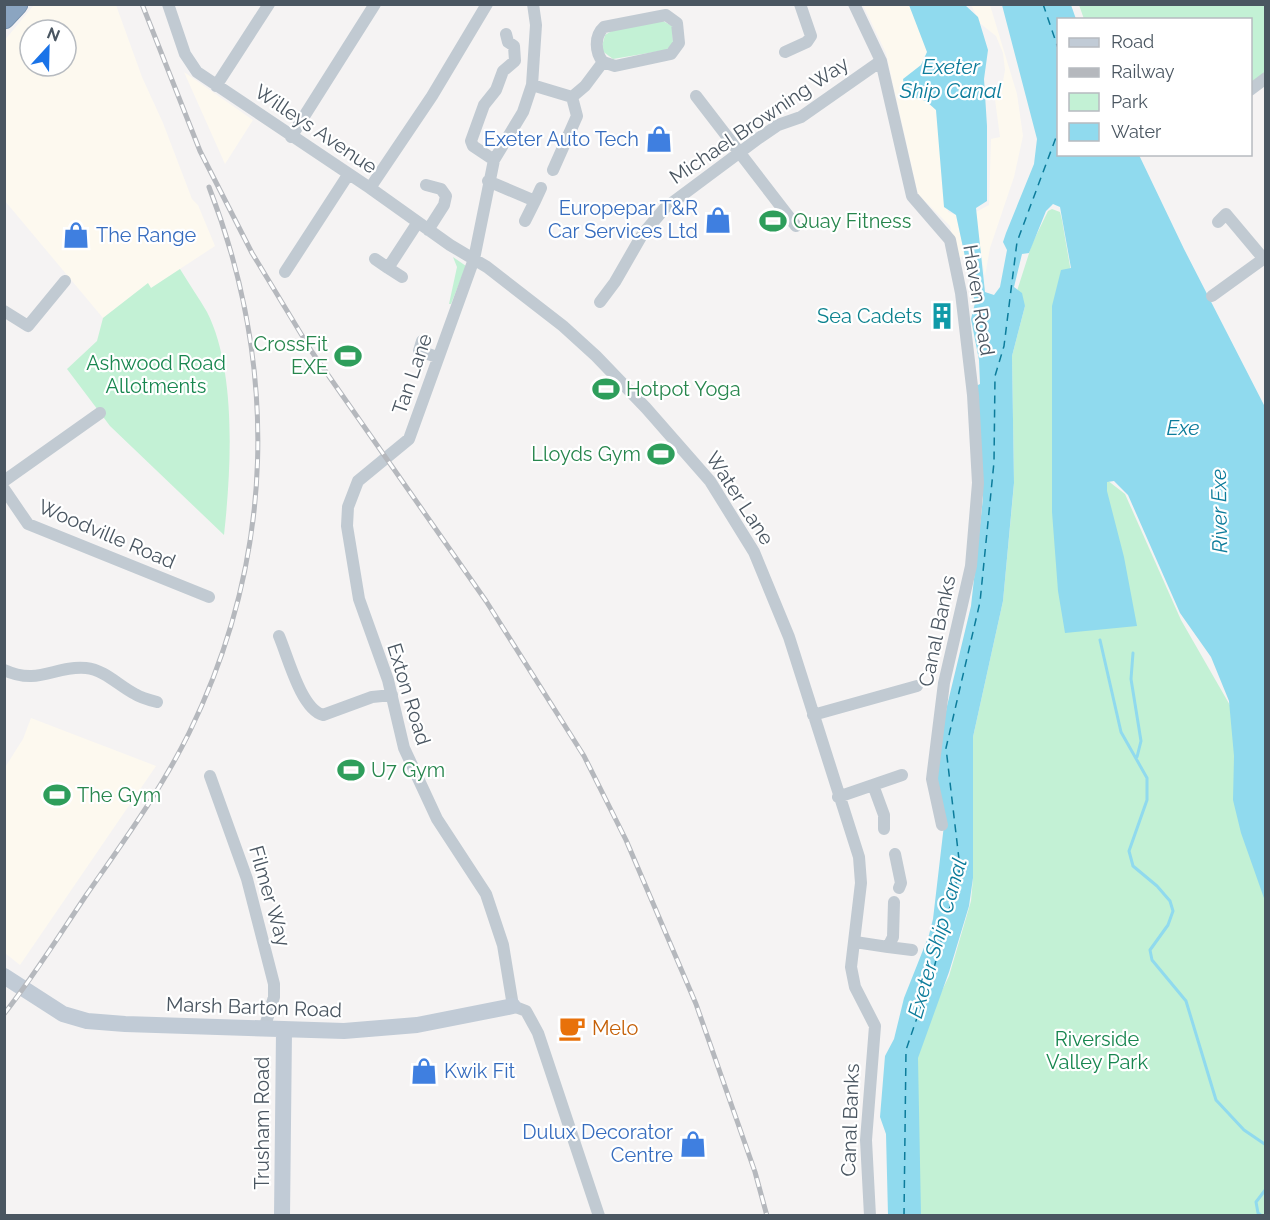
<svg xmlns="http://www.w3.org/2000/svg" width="1270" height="1220" viewBox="0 0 1270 1220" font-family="Raleway,sans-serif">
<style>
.commercial{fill:#fdf9ef;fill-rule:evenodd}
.green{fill:#c3f1d5}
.water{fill:#90daee}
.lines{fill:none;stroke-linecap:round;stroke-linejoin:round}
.stream{stroke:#90daee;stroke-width:3}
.ferry{stroke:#0c7c9b;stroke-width:1.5;stroke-dasharray:8 6;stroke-linecap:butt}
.highway-casing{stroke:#7690ad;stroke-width:23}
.street{stroke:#c1cad2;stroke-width:12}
.secondary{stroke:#c1cbd6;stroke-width:16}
.highway{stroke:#8ba5c1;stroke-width:21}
.rail-casing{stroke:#b5b8bd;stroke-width:5}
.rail{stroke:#fff;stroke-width:3;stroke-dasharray:9;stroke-linecap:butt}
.labels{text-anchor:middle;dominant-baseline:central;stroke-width:4.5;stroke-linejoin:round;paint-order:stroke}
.street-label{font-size:20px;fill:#4a5661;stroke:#fff}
.shop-label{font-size:20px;fill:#366cbe;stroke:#fff;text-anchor:end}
.leisure-label{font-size:20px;fill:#27864d;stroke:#fff;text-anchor:start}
.culture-label{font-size:20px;fill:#0d838f;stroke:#fff;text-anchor:end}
.park-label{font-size:20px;fill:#17864f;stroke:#fff}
.food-label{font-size:20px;fill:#c56008;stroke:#fff;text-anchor:start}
.water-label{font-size:21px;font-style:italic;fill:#0c7c9b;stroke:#fff}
</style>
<rect width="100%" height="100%" fill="#f5f3f3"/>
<path class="commercial" d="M34,5h82l26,72 21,46 29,76 6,6 17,41 -64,42 -4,-4 -44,34 -98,-117 -1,-160zM30,30h36v36h-36z
M863,5h46l13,29 5,18 -6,13 -18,15 3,15 20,6 10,9 12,102 8,3 9,41 -8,2 -7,-32 -32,-32 -32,-141z
M971,5h19l27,89 6,42 -9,41 -24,71 -5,28 -10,-55 1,-9 13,-7 2,-66 9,-2 -6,-45 9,-11 2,-11 -2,-17 -7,-17 -15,-12z
M184,72l69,48 -28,44z
M31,718l125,48 -136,199 -15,-12 -1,-184 19,-30z"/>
<path class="green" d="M1079,5h186v67l-14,13 -1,-65 -166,-1z
M663,21l9,5 1,18 -7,6 -53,9 -12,-9 4,-15 10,-6z
M1052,209l8,3 2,8 45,260 18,14 56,126 50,87 34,188v320l-350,1 3,-161 17,-50 14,-29 22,-75 2,-23v-141l30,-136 11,-117 -2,-128 13,-50 -9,-12 16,-50 16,-33z
M453,257l13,9 -15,38h-2l8,-37z
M180,269c9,15 19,29 27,43 30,59 24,159 17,223l-114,-109 -43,-57 30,-28 6,-23 45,-35 3,5z"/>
<path class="water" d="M909,5h56l13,12 10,33 -4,29 3,47v75l-11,7 9,84 9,3 6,-8 7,-37 -4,-8 3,-9 28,-69 3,-25 -35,-134h69l5,14 -18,1v134l81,1 45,94 81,158v494l-24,-68 -8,-33 1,-44 -5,-55 -18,-44 -31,-44 -52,-118 -14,-14 -7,1v9l17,66 13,69 -72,7 -7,-42 -6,-79v-206l9,-36 10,-2 -11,-61 -7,-3 -7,7 -17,42 -7,1 -8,33 8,6 3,13 -13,50 2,127 -11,118 -30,136v141l-4,28 -20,66 -31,86 3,157h-33l-2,-81 -6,-17 5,-61 9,-17 10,-41 25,-63 4,-16 11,-94 -11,-48 14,-71 24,-100 12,-108 -7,-112 4,-2 -1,-24 -8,-41 4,-16 -19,-88 -12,-8 -8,-97 -10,-9 -20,-6 -3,-16 18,-14 6,-13z"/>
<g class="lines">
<path class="stream" d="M1100,640l21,92 26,46v22l-18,51 4,15 24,20 13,15 3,10 -5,14 -18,25 2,10 34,41 30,99 28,30 22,15
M1133,653l-2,26 10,62 -4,16
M1262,1216l-4,-3 -2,-11 10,-13"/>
<path class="ferry" d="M1043,4l15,44
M904,1216l2,-166 28,-82 26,-100 -14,-120 34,-146 14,-140 1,-86 9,-30 13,-104 41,-110"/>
<defs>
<path id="highway" d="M4,18l13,-14"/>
</defs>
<use href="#highway" class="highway-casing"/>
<path class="street" d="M168,4l17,50 12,18 173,116 80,57 37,22 76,59 33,30 50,52 64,73 44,71 35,85 70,220 2,26 -10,84 4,20 20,39 -9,114 4,76
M533,4l3,21 -4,60 -9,27 -29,48 -20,99 -65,180 -51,42 -10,26 -1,19 12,73 29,81 16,68 33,71 49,75 17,51 10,61 13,5 12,22 61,183
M854,4l27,57 31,135 38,44 11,53 12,102 5,88 -7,83 -27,117 -12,96 10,46
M785,52l22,-10 4,-6 -11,-32
M532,85l40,12 5,19 -24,54
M216,86l53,-82
M1250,90l16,-12
M696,96l100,130
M572,97l13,-11 18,-24c-8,-10 -9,-26 1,-35l62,-12 11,8 2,20 -8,11 -56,12 -12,-4
M291,137l84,-133
M494,160l-21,-14 -2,-5 13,-36 12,-15 7,-19 12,-10 -1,-15 -6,-4 -2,-8
M488,181l47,20 6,-13
M426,185l15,4 5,7 -2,9 -16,25
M370,188l62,-92 55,-92
M525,221l10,-20
M1218,222l8,-8 37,44
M375,259l13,9 30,-46
M388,268l14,9
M285,272l63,-97
M1212,296l54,-39
M600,302l15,-20 27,-47 23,-27 94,-70 19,-13 23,-8 80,-56
M4,311l24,15 37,-45
M422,341l-3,10 18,6
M4,481l96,-68
M4,489l24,35 181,73
M279,636c9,21 22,73 44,79l49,-18 20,-2
M4,670c35,16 51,-5 82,-2 19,2 33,18 49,26 6,4 14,6 22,8
M813,715l104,-29
M210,776l37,103 27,105v13l-10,32
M873,785l11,30v14
M838,797l64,-22
M895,854l6,29 -2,5
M855,942l33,5 5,-10 1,-35
M888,947l24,3"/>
<path class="secondary" d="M4,976l59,38 24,7 38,3 219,7 73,-6 96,-19
M282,1216l2,-185"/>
<use href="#highway" class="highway"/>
<defs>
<path id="rail" d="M142,4l58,147 52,102 60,99 174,249 98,155 42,84 70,164 59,168 12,44
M4,1014c30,-38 56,-80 83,-120 36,-52 74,-104 102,-161 86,-176 90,-365 20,-546"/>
</defs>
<use href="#rail" class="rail-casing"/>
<use href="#rail" class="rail"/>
</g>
<defs>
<symbol id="shop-bare" viewBox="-9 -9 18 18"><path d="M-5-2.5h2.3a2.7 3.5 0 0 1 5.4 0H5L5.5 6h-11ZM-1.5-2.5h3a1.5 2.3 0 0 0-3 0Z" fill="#3f7fe0" stroke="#fff" stroke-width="2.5" paint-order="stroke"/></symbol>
<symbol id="stadium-bare" viewBox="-9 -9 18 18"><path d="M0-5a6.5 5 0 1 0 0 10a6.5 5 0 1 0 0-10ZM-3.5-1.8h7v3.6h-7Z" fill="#2e9e5b" stroke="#fff" stroke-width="2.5" paint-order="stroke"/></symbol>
<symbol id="building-bare" viewBox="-9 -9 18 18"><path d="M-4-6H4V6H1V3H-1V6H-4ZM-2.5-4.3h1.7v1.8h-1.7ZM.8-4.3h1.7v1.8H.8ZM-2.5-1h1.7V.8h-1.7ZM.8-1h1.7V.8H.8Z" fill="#0f9aa8" stroke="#fff" stroke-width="2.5" paint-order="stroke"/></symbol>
<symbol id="cafe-bare" viewBox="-9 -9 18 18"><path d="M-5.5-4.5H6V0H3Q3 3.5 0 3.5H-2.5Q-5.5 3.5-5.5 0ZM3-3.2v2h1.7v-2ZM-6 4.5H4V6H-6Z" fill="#e8710a" stroke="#fff" stroke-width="2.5" paint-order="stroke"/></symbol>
</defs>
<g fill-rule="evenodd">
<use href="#shop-bare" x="640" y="120" width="38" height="38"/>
<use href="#shop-bare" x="699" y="201" width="38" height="38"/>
<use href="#stadium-bare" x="754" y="202" width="38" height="38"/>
<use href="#shop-bare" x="57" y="216" width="38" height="38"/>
<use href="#building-bare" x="923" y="297" width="38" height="38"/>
<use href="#stadium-bare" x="329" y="337" width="38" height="38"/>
<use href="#stadium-bare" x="587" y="370" width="38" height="38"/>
<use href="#stadium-bare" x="642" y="435" width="38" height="38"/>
<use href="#stadium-bare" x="332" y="751" width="38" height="38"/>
<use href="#stadium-bare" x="38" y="776" width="38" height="38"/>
<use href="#cafe-bare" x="553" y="1009" width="38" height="38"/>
<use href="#shop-bare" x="405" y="1052" width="38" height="38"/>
<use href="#shop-bare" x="674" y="1125" width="38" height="38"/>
</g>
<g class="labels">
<g class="street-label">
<text transform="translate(759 120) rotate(-34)">Michael Browning Way</text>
<text transform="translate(316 129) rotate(34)">Willeys Avenue</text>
<text transform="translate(979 300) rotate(81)">Haven Road</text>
<text transform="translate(412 374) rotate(-71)">Tan Lane</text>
<text transform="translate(740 498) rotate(57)">Water Lane</text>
<text transform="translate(107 534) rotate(23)">Woodville Road</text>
<text transform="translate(937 631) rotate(-78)">Canal Banks</text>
<text transform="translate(409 694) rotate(73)">Exton Road</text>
<text transform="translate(270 896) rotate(74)">Filmer Way</text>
<text transform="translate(254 1007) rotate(2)">Marsh Barton Road</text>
<text transform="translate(850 1120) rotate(-88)">Canal Banks</text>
<text transform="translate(262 1123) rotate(-90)">Trusham Road</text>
</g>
<g class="shop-label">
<text x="639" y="139">Exeter Auto Tech</text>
<text x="698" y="208">Europepar T&amp;R<tspan x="698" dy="23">Car Services Ltd</tspan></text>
<text x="96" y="235" text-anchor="start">The Range</text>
<text x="444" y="1071" text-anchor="start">Kwik Fit</text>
<text x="673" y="1132">Dulux Decorator<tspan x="673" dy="23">Centre</tspan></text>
</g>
<g class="leisure-label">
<text x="793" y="221">Quay Fitness</text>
<text x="328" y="344" text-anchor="end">CrossFit<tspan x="328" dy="23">EXE</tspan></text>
<text x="626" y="389">Hotpot Yoga</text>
<text x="641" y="454" text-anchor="end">Lloyds Gym</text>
<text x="371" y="770">U7 Gym</text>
<text x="77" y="795">The Gym</text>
</g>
<g class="culture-label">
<text x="922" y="316">Sea Cadets</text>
</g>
<g class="park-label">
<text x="156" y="363">Ashwood Road<tspan x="156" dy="23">Allotments</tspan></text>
<text x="1097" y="1039">Riverside<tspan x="1097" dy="23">Valley Park</tspan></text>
</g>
<g class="food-label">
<text x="592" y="1028">Melo</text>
</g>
<g class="water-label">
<text x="951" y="66">Exeter<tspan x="951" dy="24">Ship Canal</tspan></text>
<text x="1183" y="427">Exe</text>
<text transform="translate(1219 511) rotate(-91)">River Exe</text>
<text transform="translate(937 938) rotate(-74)">Exeter Ship Canal</text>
</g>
</g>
<rect width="1270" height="1220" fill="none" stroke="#4a5661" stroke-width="12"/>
<rect x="1057" y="18" width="195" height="138" fill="#ffffff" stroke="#b7bbc0" stroke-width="1.5"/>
<rect x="1069" y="38" width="30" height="9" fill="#c1cbd6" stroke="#b7bbc0" stroke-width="1.5"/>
<text x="1111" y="48" font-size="18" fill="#4a5661">Road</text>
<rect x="1069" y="68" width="30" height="9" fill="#b5b8bd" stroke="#b7bbc0" stroke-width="1.5"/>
<text x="1111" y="78" font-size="18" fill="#4a5661">Railway</text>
<rect x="1069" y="93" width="30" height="18" fill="#c3f1d5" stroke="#b7bbc0" stroke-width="1.5"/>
<text x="1111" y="108" font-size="18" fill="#4a5661">Park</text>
<rect x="1069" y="123" width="30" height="18" fill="#90daee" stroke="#b7bbc0" stroke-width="1.5"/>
<text x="1111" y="138" font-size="18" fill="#4a5661">Water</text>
<g transform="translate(48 48) rotate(22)"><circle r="28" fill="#ffffff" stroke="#b7bbc0" stroke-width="1.5"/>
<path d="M0-4.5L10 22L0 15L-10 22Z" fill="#1a73e8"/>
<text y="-9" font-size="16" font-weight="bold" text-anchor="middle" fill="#4a5661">N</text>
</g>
</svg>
